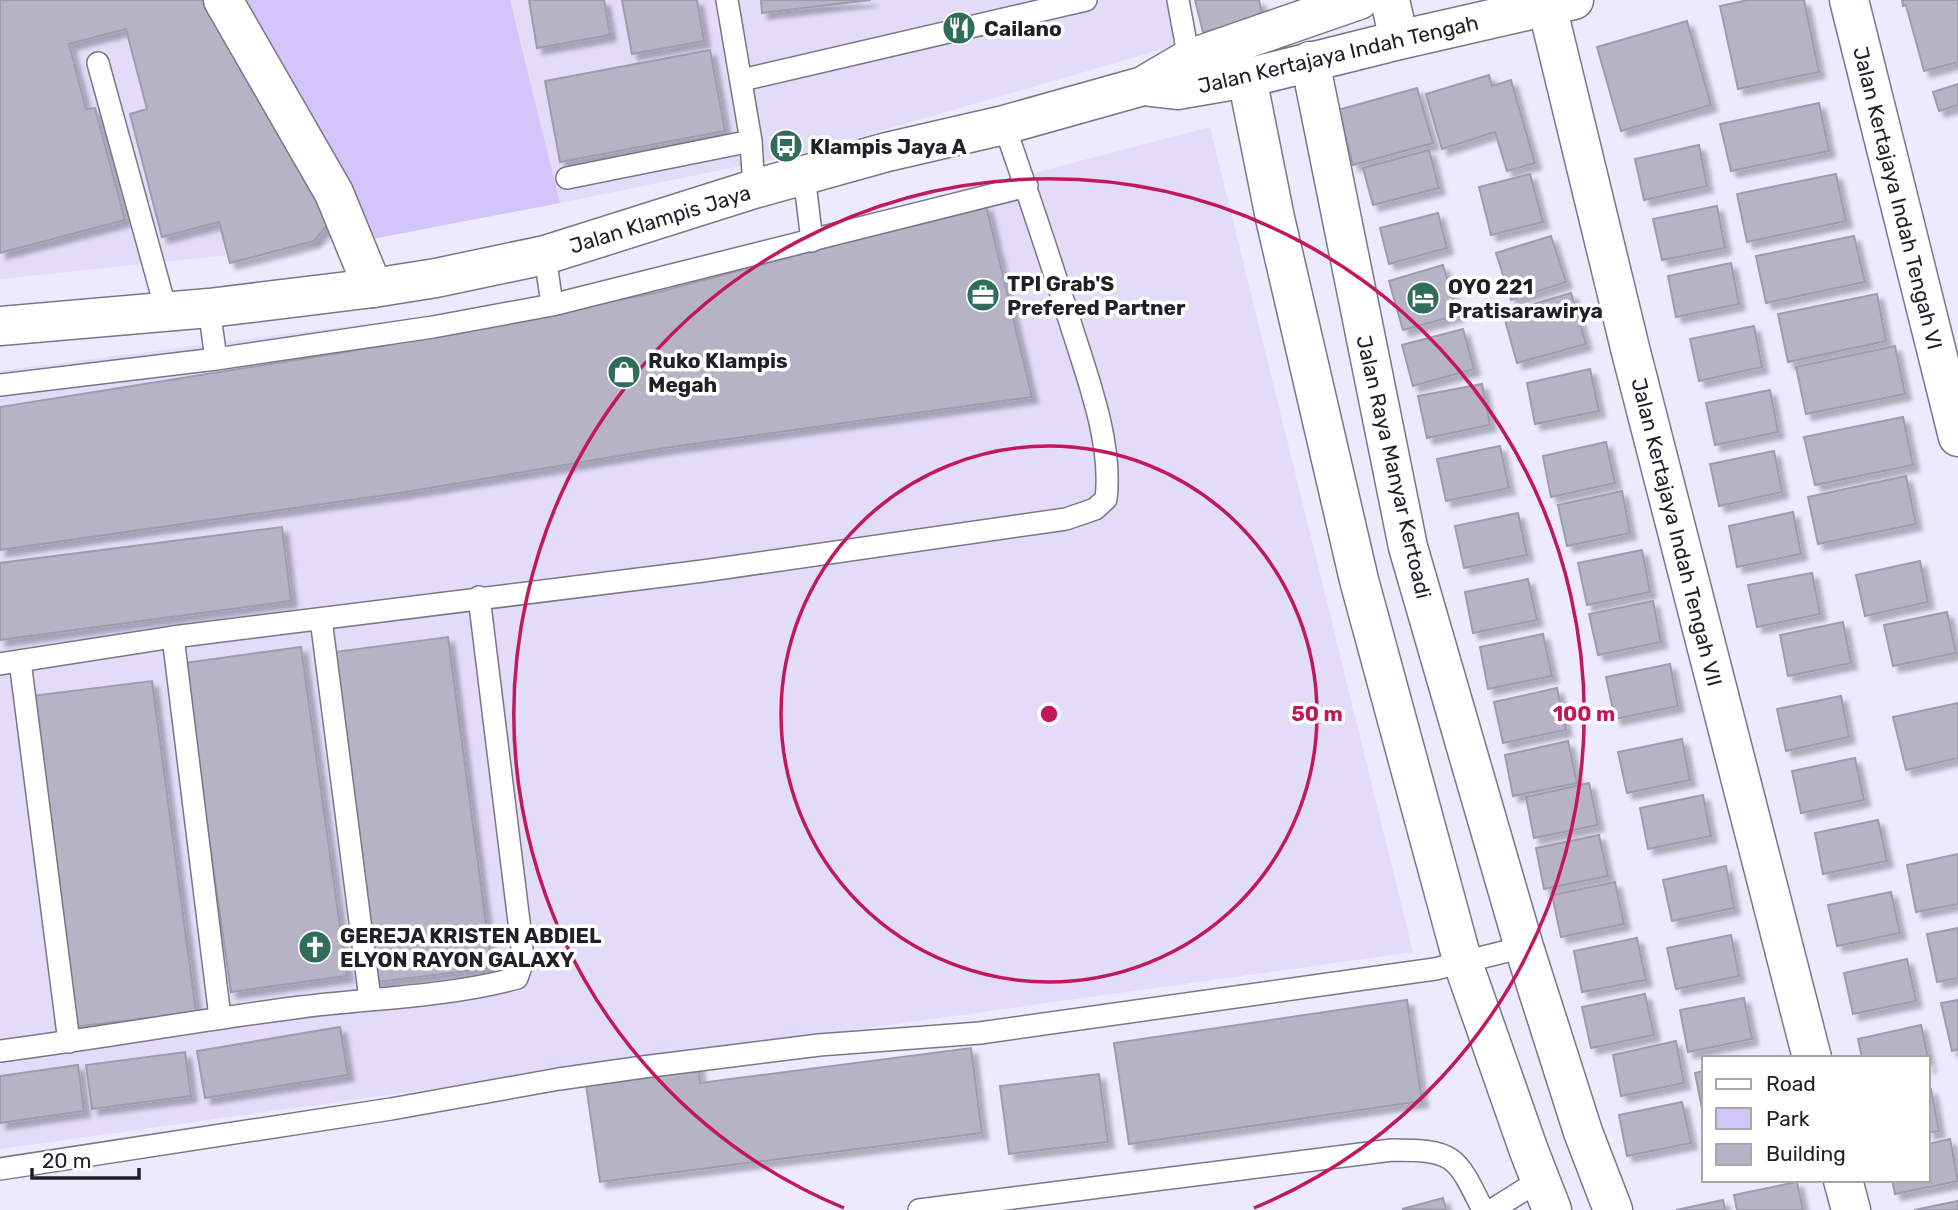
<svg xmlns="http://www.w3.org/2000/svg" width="1958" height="1210" viewBox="0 0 1958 1210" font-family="Rubik,sans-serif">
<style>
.built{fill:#e2dcf8}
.green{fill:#d1c5fb}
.building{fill:#b7b3c7;stroke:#9f9baf;stroke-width:2;filter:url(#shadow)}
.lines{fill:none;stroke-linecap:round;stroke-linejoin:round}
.lane-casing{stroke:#7a7688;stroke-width:24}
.street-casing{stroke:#7a7688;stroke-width:41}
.secondary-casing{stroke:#7a7688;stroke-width:41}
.lane{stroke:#fff;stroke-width:21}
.street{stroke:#fff;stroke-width:38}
.secondary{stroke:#fff;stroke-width:38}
.ring{fill:none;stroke:#c2185b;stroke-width:3.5}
.labels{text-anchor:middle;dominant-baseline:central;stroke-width:7;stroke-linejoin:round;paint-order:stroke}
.poi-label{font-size:21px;font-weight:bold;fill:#222027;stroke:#fff;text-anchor:start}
.street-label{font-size:21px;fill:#222027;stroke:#fff}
.centre{fill:#c2185b;stroke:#fff;stroke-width:3.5}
.ring-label{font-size:21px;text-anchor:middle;font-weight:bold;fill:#c2185b;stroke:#fff;stroke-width:7;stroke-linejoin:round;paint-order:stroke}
</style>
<defs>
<filter id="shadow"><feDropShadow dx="6" dy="6" stdDeviation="2" flood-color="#0004"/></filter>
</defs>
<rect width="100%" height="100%" fill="#ede9fe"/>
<path class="built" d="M0,0h222l140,241 -362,38z
M510,0h680l7,39 -392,114 -245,50z
M1210,127l203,825 -1413,197v-778l544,-70z"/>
<path class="green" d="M222,0h288l50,203 -198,38z"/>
<path class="building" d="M0,0h217l117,216 -20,25 -84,22 -11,-41 -57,15 -32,-123 17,-5 -21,-80 -57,15 17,65 9,-1 30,112 -125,33z
M529,0h75l6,35 -73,13z
M622,0h75l7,41 -72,13z
M761,0h110l-109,13z
M1195,0h64l4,18 -60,14z
M1748,0h56l15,72 -81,17 -18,-83z
M1902,0h56v62l-34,9 -18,-66 -3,1z
M1687,21l24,84 -90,26 -24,-84z
M710,50l15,81 -165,31 -15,-81z
M1489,75l3,11 19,-6 24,83 -28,8 -12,-39 -53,17 -16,-55z
M1958,84v21l-19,6 -6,-19z
M1417,88l16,55 -80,22 -15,-55z
M1819,103l10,48 -98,20 -11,-47z
M1699,145l8,41 -63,14 -9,-41z
M1429,150l10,38 -66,17 -10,-37z
M1530,174l13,48 -52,13 -12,-48z
M1836,174l10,47 -99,21 -10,-48z
M986,205l46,192 -367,51 -265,45 -400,57v-143l377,-60 278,-54z
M1717,206l8,42 -63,12 -9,-41z
M1438,213l9,35 -58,16 -9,-36z
M1551,236l15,46 -55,18 -15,-47z
M1854,236l11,46 -99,21 -10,-47z
M1731,263l8,41 -63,13 -8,-41z
M1443,265l15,50 -55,15 -14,-49z
M1571,293l15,51 -69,19 -14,-50z
M1877,294l9,47 -98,21 -10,-48z
M1754,326l8,41 -63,14 -9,-42z
M1463,329l11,40 -61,17 -11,-41z
M1895,346l10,48 -99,20 -10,-47z
M1590,369l9,42 -64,13 -8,-41z
M1482,384l8,41 -63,13 -9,-42z
M1770,390l8,42 -63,13 -9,-42z
M1903,417l10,48 -98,20 -11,-48z
M1606,442l9,41 -64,14 -8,-41z
M1500,446l9,42 -63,13 -9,-42z
M1774,451l8,41 -63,14 -9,-42z
M1906,476l10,48 -98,20 -10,-47z
M1622,491l8,42 -63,13 -9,-41z
M1793,512l8,42 -64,13 -8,-41z
M1518,513l9,42 -63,13 -9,-42z
M282,527l9,74 -291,39v-77z
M1642,550l8,42 -63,13 -9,-42z
M1920,561l8,41 -63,14 -9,-41z
M1812,573l8,41 -63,13 -9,-42z
M1528,579l9,41 -64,13 -8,-41z
M1653,601l8,41 -63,13 -9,-41z
M1947,612l9,41 -63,13 -9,-41z
M1843,622l8,41 -63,13 -8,-41z
M1543,634l9,42 -64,13 -8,-42z
M448,637l44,331 -122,15 -43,-330z
M301,647l46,329 -116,16 -47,-329z
M1670,664l8,42 -63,13 -9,-42z
M152,681l44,331 -122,15 -43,-331z
M1557,688l9,42 -63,13 -9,-41z
M1841,696l8,41 -63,14 -9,-42z
M1958,703v55l-52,12 -13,-53z
M1682,739l8,41 -63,13 -9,-41z
M1568,741l9,42 -64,13 -8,-41z
M1855,758l9,42 -63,13 -9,-42z
M1589,783l9,42 -64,13 -8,-41z
M1703,795l8,41 -63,13 -8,-41z
M1878,820l9,41 -64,13 -8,-41z
M1599,835l9,41 -64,13 -8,-41z
M1958,854v50l-42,8 -9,-47z
M1726,866l8,42 -62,13 -9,-41z
M1615,882l9,42 -63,13 -9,-42z
M1891,892l9,41 -63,13 -9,-41z
M1958,928v50l-21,4 -10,-48z
M1731,935l8,41 -63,13 -9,-41z
M1637,938l9,42 -64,12 -8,-41z
M1907,959l9,42 -63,13 -9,-41z
M1645,994l9,41 -63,13 -9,-41z
M1744,998l8,41 -64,13 -8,-42z
M1407,1000l15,101 -293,43 -15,-101z
M1958,1000v49l-6,2 -11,-48z
M1921,1025l9,42h-2v-9h-66l-4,-19z
M340,1027l8,48 -143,23 -8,-47z
M1676,1041l8,42 -63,13 -8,-41z
M971,1048l11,85 -382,49 -15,-104 113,-15 2,20z
M185,1052l6,44 -99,13 -6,-44z
M78,1065l6,46 -84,12v-47z
M1704,1071v42l-1,1 -8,-41z
M1099,1074l9,68 -99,12 -9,-68z
M1928,1089h3l8,42 -11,2z
M1682,1102l9,41 -64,13 -8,-41z
M1950,1139l8,42 -63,13 -3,-14h36v-36z
M1797,1182l6,28h-66l-3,-15z
M1443,1198l3,12 -44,-1z
M1723,1200l2,10h-49z
M1958,1201v9h-44z"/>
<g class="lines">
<defs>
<path id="lane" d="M727,0l24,141 3,48
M1178,0l11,59
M98,63l68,247
M742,80l344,-80
M804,175l8,66
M567,178l184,-37
M545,255l7,50
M209,308l7,51
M0,385l216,-26 217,-32 119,-22 475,-119
M321,619l49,380
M173,637l47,380
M20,661l49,381
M0,664l173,-27 530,-66 363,-52 29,-10 11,-10c7,-56 -19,-123 -36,-177 -21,-66 -43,-132 -66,-197
M0,1051c100,-13 200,-31 301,-44 71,-9 146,-10 216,-29l6,-17 -2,-23 -42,-341
M0,1169l391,-60 168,-30 84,-12 176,-22 161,-12 455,-64 89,-22
M919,1210l473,-60c62,0 64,5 91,60
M1492,1210l48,-30"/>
<path id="street" d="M223,0l111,193 39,95
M1849,0l109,437
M1547,6l83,342 182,710
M1310,61l98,486 116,400 59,185 30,78
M1247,78l28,140 84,362 104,383 66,188 23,59
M1843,1180l8,30"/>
<path id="secondary" d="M1390,0l9,40
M1143,86l34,4 70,-12 152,-38 175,-40
M0,326l209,-18 164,-20 63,-10 109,-23 209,-66 133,-37 117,-27 139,-39 46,-27 170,-59"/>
</defs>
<use href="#lane" class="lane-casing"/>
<use href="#street" class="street-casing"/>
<use href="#secondary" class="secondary-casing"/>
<use href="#lane" class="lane"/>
<use href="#street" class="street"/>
<use href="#secondary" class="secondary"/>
</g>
<g class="ring">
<circle cx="1049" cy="714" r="268"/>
<path d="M844 1208A535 535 0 1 1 1254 1208"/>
</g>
<defs>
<symbol id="restaurant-disc" viewBox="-11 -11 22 22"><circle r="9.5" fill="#306d58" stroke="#fff"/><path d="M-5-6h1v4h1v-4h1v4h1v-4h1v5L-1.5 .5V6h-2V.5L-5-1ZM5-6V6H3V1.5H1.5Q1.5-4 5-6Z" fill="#fff"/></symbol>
<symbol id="bus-disc" viewBox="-11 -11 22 22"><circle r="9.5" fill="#306d58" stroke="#fff"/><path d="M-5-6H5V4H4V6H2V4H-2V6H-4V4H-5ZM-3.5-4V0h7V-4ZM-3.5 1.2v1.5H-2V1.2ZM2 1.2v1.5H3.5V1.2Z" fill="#fff"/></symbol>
<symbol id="office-disc" viewBox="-11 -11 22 22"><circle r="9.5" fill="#306d58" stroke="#fff"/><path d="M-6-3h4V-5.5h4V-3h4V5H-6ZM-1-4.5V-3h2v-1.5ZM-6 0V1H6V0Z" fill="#fff"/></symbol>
<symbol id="hotel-disc" viewBox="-11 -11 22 22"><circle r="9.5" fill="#306d58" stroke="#fff"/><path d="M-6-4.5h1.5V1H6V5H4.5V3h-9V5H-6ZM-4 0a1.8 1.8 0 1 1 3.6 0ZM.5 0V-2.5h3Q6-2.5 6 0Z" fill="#fff"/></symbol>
<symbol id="shop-disc" viewBox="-11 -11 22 22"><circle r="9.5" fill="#306d58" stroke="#fff"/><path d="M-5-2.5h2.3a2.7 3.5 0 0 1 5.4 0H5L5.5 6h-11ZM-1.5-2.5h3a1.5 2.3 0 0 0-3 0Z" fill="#fff"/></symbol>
<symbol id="church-disc" viewBox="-11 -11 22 22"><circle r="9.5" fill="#306d58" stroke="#fff"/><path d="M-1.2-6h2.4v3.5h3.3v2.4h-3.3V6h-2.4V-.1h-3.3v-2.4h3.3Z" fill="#fff"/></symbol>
</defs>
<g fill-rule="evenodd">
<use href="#restaurant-disc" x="940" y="9" width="38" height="38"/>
<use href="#bus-disc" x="767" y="127" width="38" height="38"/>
<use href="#office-disc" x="964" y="276" width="38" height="38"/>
<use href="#hotel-disc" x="1404" y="279" width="38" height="38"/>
<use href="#shop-disc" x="605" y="353" width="38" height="38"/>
<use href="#church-disc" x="296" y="928" width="38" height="38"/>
</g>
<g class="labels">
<g class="poi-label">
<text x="984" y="28">Cailano</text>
<text x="810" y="146">Klampis Jaya A</text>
<text x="1007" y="283">TPI Grab'S<tspan x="1007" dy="24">Prefered Partner</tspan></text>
<text x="1448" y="286">OYO 221<tspan x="1448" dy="24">Pratisarawirya</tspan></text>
<text x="648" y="360">Ruko Klampis<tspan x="648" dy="24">Megah</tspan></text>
<text x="340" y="935">GEREJA KRISTEN ABDIEL<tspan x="340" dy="24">ELYON RAYON GALAXY</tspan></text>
</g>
<g class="street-label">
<text transform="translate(1338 54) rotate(-13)">Jalan Kertajaya Indah Tengah</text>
<text transform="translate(1898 198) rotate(76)">Jalan Kertajaya Indah Tengah VI</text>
<text transform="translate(660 219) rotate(-17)">Jalan Klampis Jaya</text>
<text transform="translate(1394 467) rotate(77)">Jalan Raya Manyar Kertoadi</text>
<text transform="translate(1677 532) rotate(76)">Jalan Kertajaya Indah Tengah VII</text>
</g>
</g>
<circle cx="1049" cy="714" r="10" class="centre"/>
<g class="ring-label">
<text x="1317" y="721">50 m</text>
<text x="1584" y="721">100 m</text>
</g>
<rect x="1702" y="1056" width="228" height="126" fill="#ffffff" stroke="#a7a6a9" stroke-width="2"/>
<rect x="1716" y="1079" width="35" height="10" fill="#ffffff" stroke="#a7a6a9" stroke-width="2"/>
<text x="1766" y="1091" font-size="21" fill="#222027">Road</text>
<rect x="1716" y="1108" width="35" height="21" fill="#d1c5fb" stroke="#a7a6a9" stroke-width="2"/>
<text x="1766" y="1126" font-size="21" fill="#222027">Park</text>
<rect x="1716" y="1144" width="35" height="21" fill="#b7b3c7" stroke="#a7a6a9" stroke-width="2"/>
<text x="1766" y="1161" font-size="21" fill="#222027">Building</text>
<path d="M32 1168v10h107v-10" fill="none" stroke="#222027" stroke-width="3.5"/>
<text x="42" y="1168" font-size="21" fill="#222027" stroke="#ffffff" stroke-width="5" paint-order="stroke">20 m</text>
</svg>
